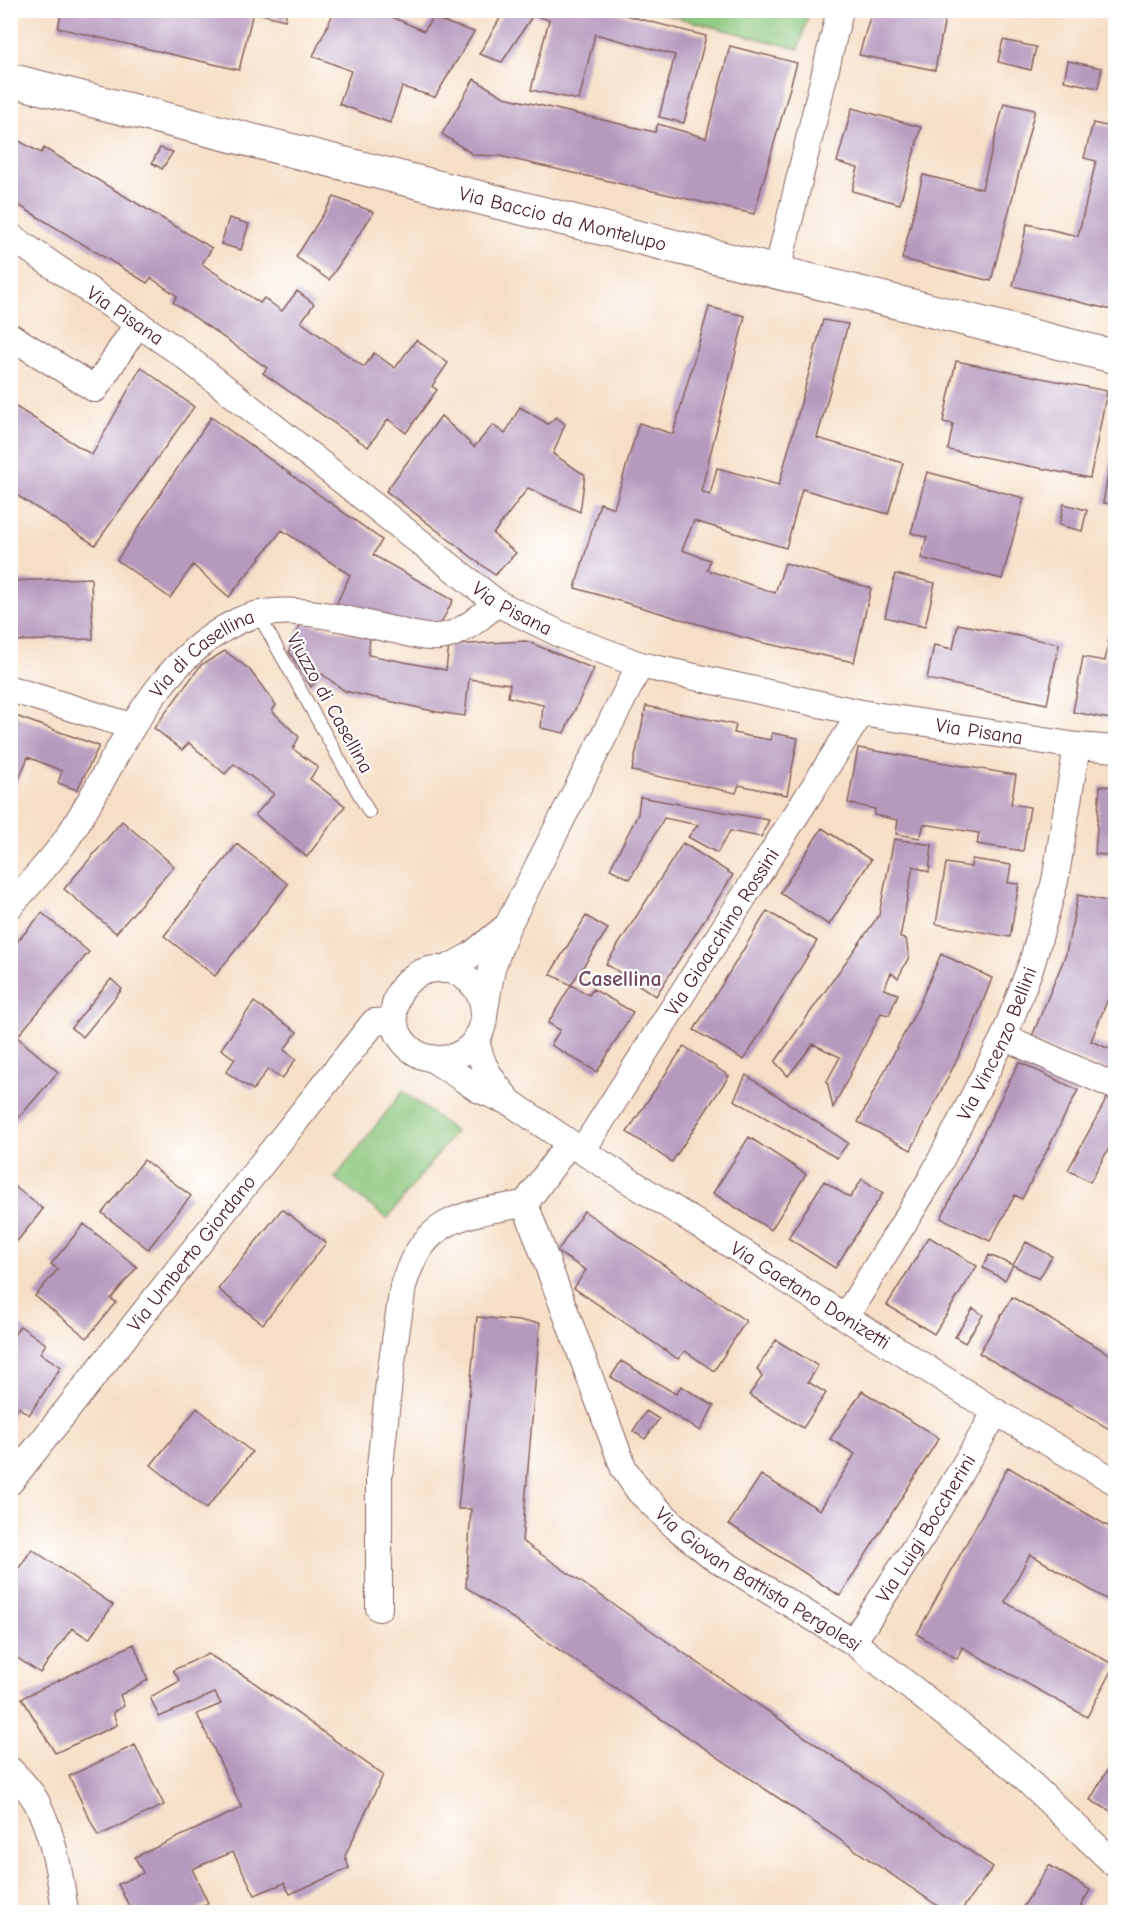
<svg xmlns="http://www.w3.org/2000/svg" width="1126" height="1923" viewBox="0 0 1126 1923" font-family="'Comic Neue',sans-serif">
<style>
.green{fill:#8bc77d;stroke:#6a7354;stroke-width:1.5}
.building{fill:#b69abe}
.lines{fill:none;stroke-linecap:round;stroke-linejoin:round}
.service-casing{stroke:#866261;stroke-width:14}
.minor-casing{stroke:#866261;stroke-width:28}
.secondary-casing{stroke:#866261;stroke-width:35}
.service{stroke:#fff;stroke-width:12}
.minor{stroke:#fff;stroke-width:26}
.secondary{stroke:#fff;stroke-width:33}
.labels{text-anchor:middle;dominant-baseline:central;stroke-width:4.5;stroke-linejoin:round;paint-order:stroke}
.street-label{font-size:20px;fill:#4a1f2b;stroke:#fff}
.quarter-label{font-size:22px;font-weight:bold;fill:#704a5e;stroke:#fff}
</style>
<rect width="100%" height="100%" fill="#fff"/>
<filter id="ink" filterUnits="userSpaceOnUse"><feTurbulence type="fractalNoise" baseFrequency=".0167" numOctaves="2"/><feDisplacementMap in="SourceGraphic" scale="12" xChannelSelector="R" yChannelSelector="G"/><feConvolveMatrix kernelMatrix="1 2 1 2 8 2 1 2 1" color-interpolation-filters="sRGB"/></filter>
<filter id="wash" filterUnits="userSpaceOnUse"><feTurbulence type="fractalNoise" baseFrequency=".008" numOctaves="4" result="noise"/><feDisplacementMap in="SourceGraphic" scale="24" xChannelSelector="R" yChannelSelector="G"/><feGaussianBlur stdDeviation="1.35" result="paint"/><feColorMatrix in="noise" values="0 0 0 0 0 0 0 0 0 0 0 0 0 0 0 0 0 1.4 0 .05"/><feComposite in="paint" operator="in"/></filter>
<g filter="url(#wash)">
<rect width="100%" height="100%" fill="#f6dfc6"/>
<path class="green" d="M651,11h158l-10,38z
M403,1091l52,41 -68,87 -52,-41z"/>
<g id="blocks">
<path class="building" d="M62,10h225l-2,10 -32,-8 -14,58 -181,-42z
M335,10h41l48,21 8,-13 42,14 -39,65 -33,-10 -12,36 -51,-19 12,-33 -38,-15z
M505,10h100l101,26 -22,87 -25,-6 16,-62 -80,-21 -16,66 -48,-10 18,-70 -16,-5 -31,47 -23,-8z
M872,10h65l9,3 -11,57 -76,-15z
M991,10h28l-1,7z
M1003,40l33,7 -5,23 -33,-8z
M730,46l67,17 -43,151 -255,-58 -25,-1 -32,-21 32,-55 30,18 151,35 3,-8 48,14z
M1068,61l34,7 -4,20 -34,-7z
M1004,103l31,7 -44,171 -89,-22 21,-84 59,14z
M852,108l69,19 -21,77 -48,-13 6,-23 -21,-6z
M1093,123l23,5v183l-103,-25 14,-62 51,12 18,-75 -12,-3z
M10,136l31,17 3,-5 168,100 -10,16 58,39 4,-5 18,13 15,-20 17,13 -13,18 63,45 10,-14 21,15 21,-28 32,23 -16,23 5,4 -31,43 -18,-14 -20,28 -105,-74 4,-5 -94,-66 4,-6 -26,-18 -4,5 -137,-83z
M160,148l13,4 -11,17 -10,-6z
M334,197l40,15 -45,68 -33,-23z
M229,218l20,6 -8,26 -20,-6z
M709,307l36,9 -44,175 9,4 7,-27 62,17 44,-165 25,4 -31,114 86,25 -15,51 -86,-25 -16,59 -92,-27 -12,29 28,10 -3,10 68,23 10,-30 86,25 -17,74 -95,-20 -184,-54 25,-85 14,5 25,-85 34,11z
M956,361l151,30 -17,87 -142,-28 5,-26 -10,-2z
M141,367l53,40 -99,138 -85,-54v-88l82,52z
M520,407l28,17 8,-7 9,7 -12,30 32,21 -5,37 -52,-24 -35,46 23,19 -21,22 -109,-84 55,-75 33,31 19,-22 12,9z
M211,417l171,123 -9,15 80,45 -15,29 -103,-22 15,-32 -68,-45 -53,67 -36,-32 -23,33 -53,-38z
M1114,441h2v64l-13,-2z
M927,472l97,26 -22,81 -81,-21 6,-21 -16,-4z
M1064,504l23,6 -5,21 -23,-6z
M895,574l40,9 -10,44 -40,-10z
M91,578l2,61 -83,2v-60z
M1114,611l2,109 -43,-8 10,-55 22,4z
M301,622l69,16 -2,17 78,15 3,-25 77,-4 68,28 -30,64 -23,-5 2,-23 -35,-8 2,-13 -41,-5 -4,37 -28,-4 -92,-21 -23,-17 -11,13 -22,-35z
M958,624l101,20 -12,60 -120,-25 7,-34 19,4z
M225,651l24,18 27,36 -4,6 27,26 -6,12 25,18 -8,12 35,27 -38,51 -52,-42 19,-21 -40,-30 -9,10 -36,-31 -7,7 -28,-22 47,-63z
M646,706l90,19 -2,8 14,3 23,4 1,-7 26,5 -11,57 -48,-10 -3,8 -104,-22z
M10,714l89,32 -22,44 -19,-7 4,-12 -34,-14 -12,29 -6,-2z
M858,748l158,27 -5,29 19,3 -7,44 -46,-7 2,-11 -55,-9 -4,14 -24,-4 2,-14 -24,-5 1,-6 -27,-6z
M1100,786l16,1v69l-21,-2z
M640,797l129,23 -8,17 -31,-6 -13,22 -29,-16 10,-12 -34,-7 -34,61 -20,-10 28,-55z
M122,821l52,45 -58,67 -52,-44z
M822,828l49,32 -42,65 -49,-32z
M894,839l38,6 -3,27 -16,-6 -13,72 6,1 3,18 -11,21 -7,-5 -7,16 14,5 -9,21 -8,-2 -48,95 -6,-27 13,-24 -27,-13 -25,32 -13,-14 104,-147z
M683,843l50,32 -77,121 -50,-32z
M237,844l51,40 -73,92 -51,-40z
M972,859l39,6 -3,18 11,1 -9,53 -74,-13 10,-61 25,4z
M1078,895l38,8v64l-5,24 -20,50 21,9 4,-8v31l-86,-32 36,-87z
M767,911l50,30 -73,119 -50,-30z
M42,913l47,39 -72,85 41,35 -48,56v-178z
M586,916l22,13 -37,56 -21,-11z
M941,954l51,24 -20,52 -61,120 -53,-28 60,-115z
M111,979l11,10 -39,48 -12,-9z
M571,985l18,10 4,-6 40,23 -36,60 -46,-27 9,-15 -12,-7z
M254,1002l43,30 -13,18 12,9 -14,20 -14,-10 -15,21 -27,-18 9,-13 -14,-10z
M684,1046l45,30 -57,86 -45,-30z
M1019,1062l59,28 -56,109 -7,-4 -25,46 -49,-23z
M746,1075l102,68 -11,15 -103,-58z
M1107,1098l9,4v33l-26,47 -22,-12z
M749,1137l57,37 -35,56 -58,-37z
M144,1160l47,36 -43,53 -46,-36z
M862,1179l21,14 -48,75 -47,-30 36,-57 26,17z
M10,1183l33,26 -33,41z
M282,1209l44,34 -63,81 -45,-35z
M584,1211l162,110 -32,50 -29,-20 -7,8 -104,-71 12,-18 -29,-18z
M84,1224l53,43 -26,32 5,3 -29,36 -52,-42 23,-27 -7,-5z
M929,1237l48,29 -43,68 -47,-29z
M1026,1242l26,14 -13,23 -26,-14 -8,15 -22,-12 6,-13 24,10z
M1012,1297l104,61v75l-137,-80z
M973,1308l10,7 -18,28 -10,-6z
M477,1317l63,6 -18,218 471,326 -33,45h-13l-481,-325 5,-78h-13z
M20,1326l26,18 -6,9 21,14 -32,48 -11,-8 -8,11v-77z
M776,1340l42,26 -10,16 18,11 -23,35 -54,-33 13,-18 -5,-8z
M621,1361l55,33 5,-8 33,20 -14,25 -89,-54z
M862,1391l77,47 -99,158 -111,-72 32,-49 59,35 35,-56 -25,-15z
M197,1408l55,44 -46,57 -55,-44z
M646,1411l13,8 -14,20 -12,-8z
M1008,1467l108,64v74l-86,-51 -25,48 109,63 -27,52 -125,-70 -5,12 -40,-25z
M32,1549l81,56 -24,34 -17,-11 -32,45 -30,-20v-91l9,6z
M134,1644l14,36 -28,15 4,11 -11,6 4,13 -62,28 -33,-55z
M208,1654l41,25 134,96 -38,81 4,12 -59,26 -6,-11 -29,12 -22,-43 -41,17 16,34 -16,9h-60l-14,-28 25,-11 -8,-16 107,-49 -45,-94 24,-10 -6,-11 -56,24 -9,-20 30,-16 -7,-11z
M135,1745l29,60 -66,31 -29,-60z
M1116,1755v59l-26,-14z
M1049,1865l41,25 -13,22h-57z"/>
</g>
</g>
<g filter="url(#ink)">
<use href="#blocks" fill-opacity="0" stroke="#866261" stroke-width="1.5"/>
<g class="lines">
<defs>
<path id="service" d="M258,614l111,198"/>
<g id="minor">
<path id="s1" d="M10,236l172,118 315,249 67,33 76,29 221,48 216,33 39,3"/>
<path d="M777,272l63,-262"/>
<path d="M10,336l85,53 43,-66"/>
<path d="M10,689l121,37"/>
<path id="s2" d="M10,906c19,-22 40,-43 56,-66 51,-76 82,-173 168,-217 47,-25 111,-3 160,7 20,5 38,11 58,4 17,-6 31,-20 45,-31"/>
<circle cx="439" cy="1014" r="45"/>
<path d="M444,970l26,-14 36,-29"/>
<path d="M484,1015l8,-47 15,-41 133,-262"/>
<path d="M1004,1037l112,50"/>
<path d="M476,1038c4,27 16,43 33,63"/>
<path id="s3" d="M431,1058l49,32 31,13 71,48 414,261 120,70"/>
<path id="s4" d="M569,1143l-44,61 99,265 15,22 37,36 36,29 141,86 161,126 102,97"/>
<path id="s5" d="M582,1151l279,-438"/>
<path id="s6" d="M846,1316l85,-137 73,-142 28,-74 23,-82 22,-135"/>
<path id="s7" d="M10,1482l364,-460 19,-1"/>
<path d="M379,1608v-132l10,-94 14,-96c20,-68 59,-72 122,-82"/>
<path id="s8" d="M853,1642l70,-107 73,-123"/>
<path d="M10,1770c10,10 21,21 27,33 16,31 24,76 28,109"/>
</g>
<g id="secondary">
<path id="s9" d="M10,80l1106,277"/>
</g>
</defs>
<use href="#service" class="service-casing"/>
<use href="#minor" class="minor-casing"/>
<use href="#secondary" class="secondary-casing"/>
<use href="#service" class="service"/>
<use href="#minor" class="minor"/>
<use href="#secondary" class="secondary"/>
</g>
</g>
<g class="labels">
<g class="street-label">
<text stroke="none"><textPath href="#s9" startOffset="570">Via Baccio da Montelupo</textPath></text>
<text stroke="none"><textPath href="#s1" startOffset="140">Via Pisana</textPath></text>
<text stroke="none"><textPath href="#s1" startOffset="626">Via Pisana</textPath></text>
<text stroke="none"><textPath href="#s2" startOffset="321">Via di Casellina</textPath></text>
<text transform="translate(330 703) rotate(61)">Viuzzo di Casellina</text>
<text stroke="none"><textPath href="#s1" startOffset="1112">Via Pisana</textPath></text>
<text stroke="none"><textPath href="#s5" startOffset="260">Via Gioacchino Rossini</textPath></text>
<text stroke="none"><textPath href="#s6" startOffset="312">Via Vincenzo Bellini</textPath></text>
<text stroke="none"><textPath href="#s7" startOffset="292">Via Umberto Giordano</textPath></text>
<text stroke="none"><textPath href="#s3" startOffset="448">Via Gaetano Donizetti</textPath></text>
<text stroke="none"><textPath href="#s8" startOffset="135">Via Luigi Boccherini</textPath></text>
<text stroke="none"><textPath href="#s4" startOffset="534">Via Giovan Battista Pergolesi</textPath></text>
</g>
<g class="quarter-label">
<text x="620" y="979">Casellina</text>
</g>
</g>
<rect width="1126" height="1923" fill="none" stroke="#fff" stroke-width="36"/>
</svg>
